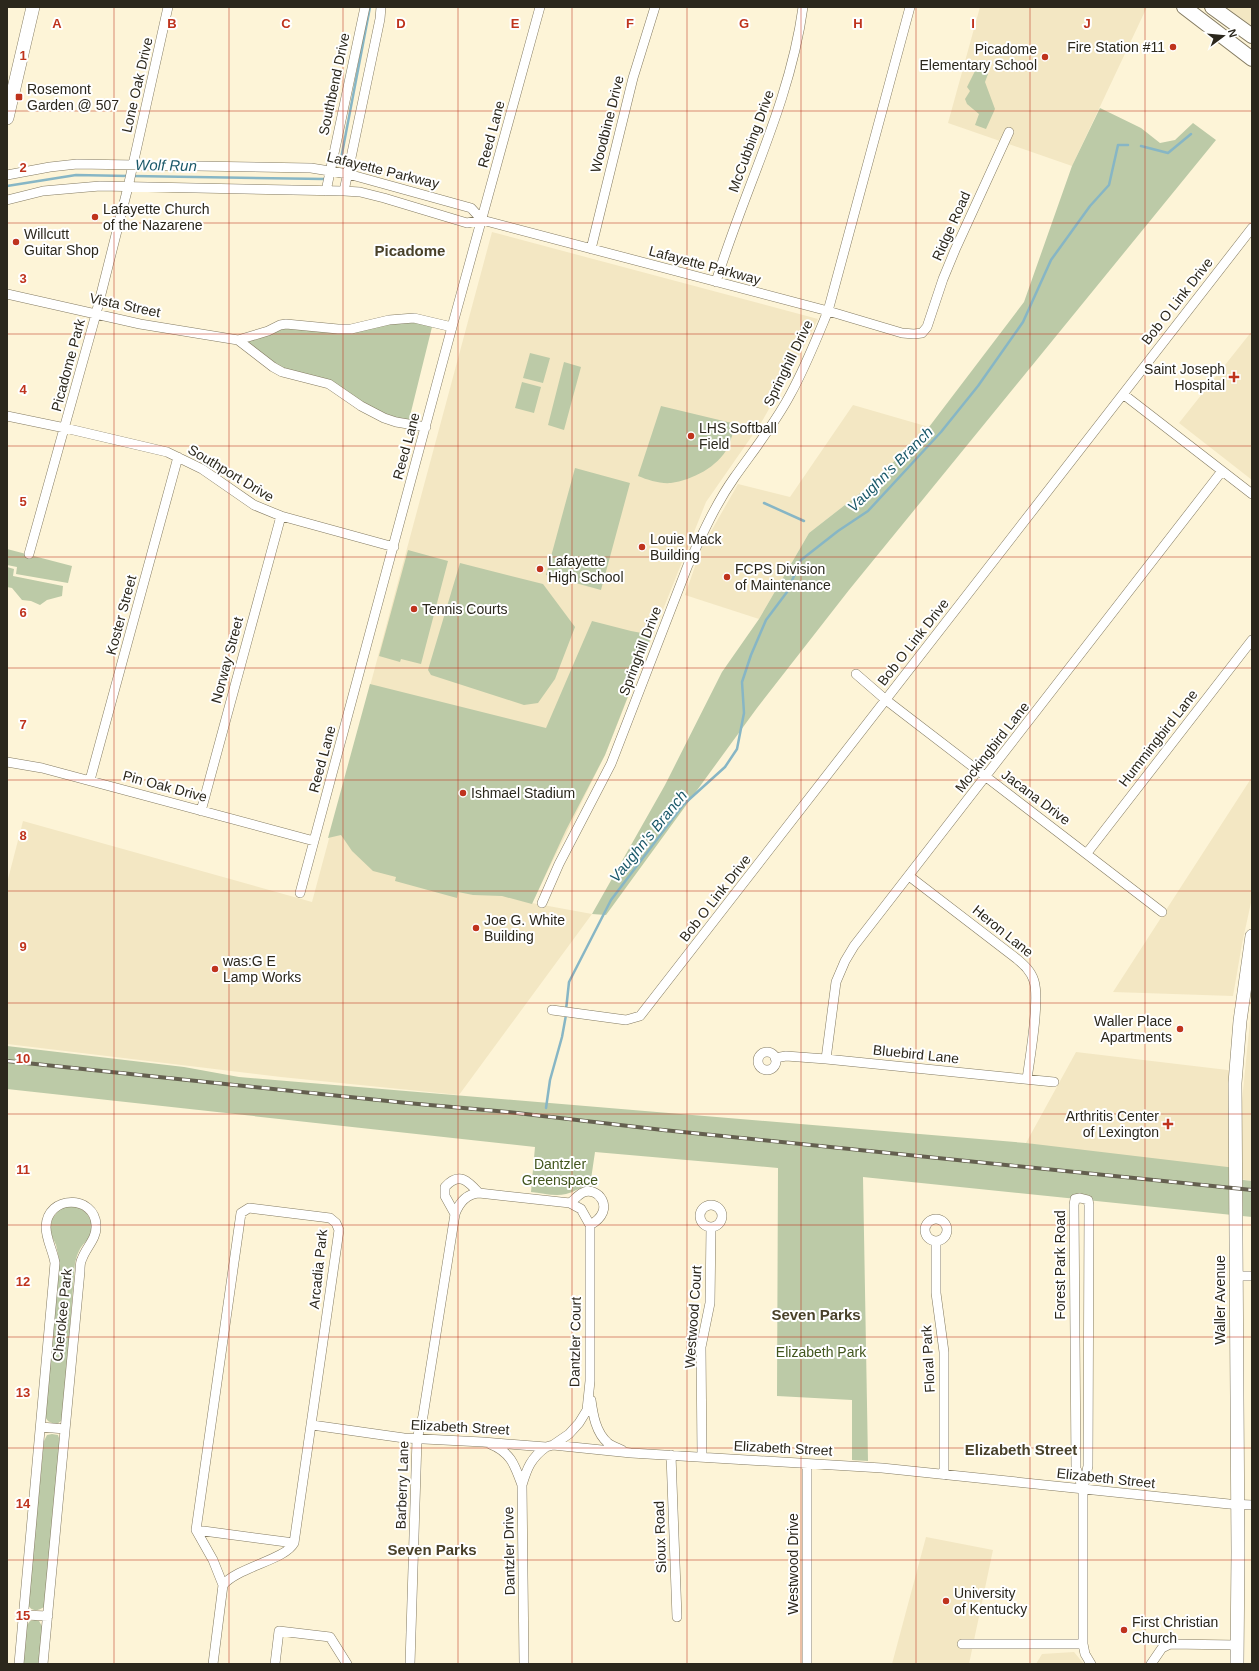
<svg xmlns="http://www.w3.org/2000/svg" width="1259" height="1671" viewBox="0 0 1259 1671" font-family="Arial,sans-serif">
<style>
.built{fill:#f3e7c3}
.green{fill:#bccaa7}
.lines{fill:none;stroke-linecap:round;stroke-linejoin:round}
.stream{stroke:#87b6c5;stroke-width:2.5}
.minor-casing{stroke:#847b62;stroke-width:10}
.secondary-casing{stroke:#847b62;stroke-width:14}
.primary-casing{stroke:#847b62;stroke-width:16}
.minor{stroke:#fff;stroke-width:9}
.secondary{stroke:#fff;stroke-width:13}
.primary{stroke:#fff;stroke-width:14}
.rail-casing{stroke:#645f4f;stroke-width:4}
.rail{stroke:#fff;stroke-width:2.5;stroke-dasharray:8;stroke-linecap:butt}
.grid{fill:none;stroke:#bf331d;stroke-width:1;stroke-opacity:0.55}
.poi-dot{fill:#bf331d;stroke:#fff;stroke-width:1.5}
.labels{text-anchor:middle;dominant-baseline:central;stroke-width:4;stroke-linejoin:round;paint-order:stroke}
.poi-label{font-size:14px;fill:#2b271c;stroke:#fff;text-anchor:start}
.street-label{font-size:14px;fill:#2b271c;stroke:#fff}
.park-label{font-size:14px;fill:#42561e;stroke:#fff}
.water-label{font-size:15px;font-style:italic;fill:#1a5869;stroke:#fff}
.neighbourhood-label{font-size:15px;font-weight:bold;fill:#494129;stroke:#fff}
.grid-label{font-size:13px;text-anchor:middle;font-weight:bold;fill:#bf331d;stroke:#fff;stroke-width:4;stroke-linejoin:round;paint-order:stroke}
</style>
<rect width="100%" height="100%" fill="#fdf4d7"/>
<path class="built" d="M980,7h167l-75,159 -124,-43z
M1226,7h26v19z
M492,232l326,87 -20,39 -37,65 -55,79 -101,253 -73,148 60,11 -133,181 -178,-18 -274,-33v-161l16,-62 289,81z
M1252,331v149l-73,-57z
M853,405l76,22 -61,60 -59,46 -50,86 -74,-24 16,-46 37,-65 52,13z
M1252,777v121l-10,46 -9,52 -120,-4z
M1252,1001v180l-226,-38 50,-91 160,19v90z
M926,1537l67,13 -24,114h-77z
M1074,1652l10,12h-48l6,-10z"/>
<path class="green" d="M977,67l10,3 1,4 -3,8 10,27 -9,20 -11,-4 4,-11 -12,-10 -2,-5 5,-8 -3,-4z
M1100,108l41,20 19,15 15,-3 18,-17 23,17 -367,450 -92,118 -151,207 -14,-1 73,-129 57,-113 37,-53 50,-86 59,-46 61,-60 95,-125 48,-136z
M389,320l44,3 -25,101 -12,-2 -59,-34 -50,-14 -41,-33 13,-2 9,-8 13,-3 57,1z
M530,353l20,5 -7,25 -20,-5z
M564,362l17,5 -17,63 -16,-5z
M522,382l19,5 -7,26 -19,-5z
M661,406l75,18c-3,8 -5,16 -8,23 -10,20 -36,33 -57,36 -11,1 -23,-3 -33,-7z
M575,468l55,15 -29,107 -55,-15z
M7,549l65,17 -4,17 -52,-9 1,-7 -10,-2z
M408,550l40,11 -27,103 -20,-5 -1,3 -21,-6z
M460,563l83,21 32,43 -20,52 -17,24 -14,2 -93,-30 -3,-5z
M7,567l7,2 -1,7 50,10 -1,10 -15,4 -7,5 -9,-4 -9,-1 -10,-12 -5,-1z
M592,621l39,10 21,4 -47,120 -39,75 -34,74 -30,-8 -29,-1 -15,-3 -1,6 -62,-17 1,-4 -23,-6 -21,-20 -11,-16 -13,3 42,-154 176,44z
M7,1046l177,21 55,10 787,66 210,25 -1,11 17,2v36l-389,-40 5,284 -16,-1v-60l-75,-4 1,-228 -183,-16 -5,34c-9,0 -15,6 -24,8 -11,3 -24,-1 -35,-2l4,-45 -528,-58z
M69,1205c14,2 26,12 22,28 -2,7 -9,11 -12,18 -2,4 -3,8 -4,12l-12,153 -2,5 -4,3c-7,-1 -11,-3 -12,-9l14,-156 -3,-14 -6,-13 2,-13 7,-9z
M52,1434l6,1 3,9 -17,163c-6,4 -12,5 -16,-2l16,-164 3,-6z
M35,1620l4,1 4,7 -3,36h-17l4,-39 3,-4z"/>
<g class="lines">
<path class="stream" d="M1141,146l27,7 23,-19
M340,164l30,-157
M133,176l192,3
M7,186l69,-11 52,1
M764,503l40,18
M566,1010l3,-28 42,-82 72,-95 42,-38 12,-18 7,-36 -2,-31 9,-27 15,-35 21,-28 14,-32 37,-29 30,-20 73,-79 37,-46 45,-64 28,-62 39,-54 19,-21 9,-40h10
M546,1108l4,-28 12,-43 4,-22"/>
<defs>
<path id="minor" d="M7,175l43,-8 27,-3 234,4 37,6 123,34 11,12
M326,191l39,-184
M344,191l36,-172 1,-12
M7,200l36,-9 57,-5 244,5 16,1 24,6 83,25 15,-3 346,91 74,22 12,1 8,-1 5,-6 16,-48 12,-29 54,-118
M591,249l42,-171 22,-71
M716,282c28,-92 74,-179 87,-275
M7,294l133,30 98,16 35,27 9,5 47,12 32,22 23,12 12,4 30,5
M238,340l30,-9 12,-6 6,-1 52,5h13l38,-9 25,-2 38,9
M1123,394l129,100
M7,416l58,12 102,24 35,17 52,36 27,11 113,31
M29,554l67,-240 32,-127 40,-180
M856,674l30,26 276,212
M7,762l35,6 272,73
M90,780l88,-323
M201,811l80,-295
M1087,853l165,-213
M909,876l108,83c7,6 14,12 17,22 6,19 -4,76 -7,98
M300,893l152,-566 88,-320
M542,903l17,-39 52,-100 77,-199c14,-30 27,-60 46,-87 19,-27 40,-53 56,-83 15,-27 26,-55 38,-84l82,-304
M552,1010l74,10 14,-4 612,-788
M758 1061a9 9 0 1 1 18 0a9 9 0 1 1-18 0Z
M775,1058l11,-2 40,3 228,23
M826,1059l10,-77 9,-21 9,-15 368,-475
M570,1203c4,-3 8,-8 12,-10 15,-9 36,17 8,32
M700 1216a11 11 0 1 1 22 0a11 11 0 1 1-22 0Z
M455,1214l-10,-18v-9c14,-16 23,-6 34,6
M925 1230a11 11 0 1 1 22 0a11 11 0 1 1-22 0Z
M936,1242v51l8,59v123
M1236,1276h16
M591,1400c2,15 5,33 17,43 4,3 10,5 14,7
M312,1425l92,13 79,4 63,5 7,-2 78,8 251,15 347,36 23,1
M41,1427l24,2
M490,1444c21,8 25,22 32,41
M671,1455l6,162
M702,1457l-1,-110 9,-44 1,-76
M807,1464v200
M1083,1489l-7,-21 -2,-263 1,-6 5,-1 8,2 1,5 -1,261 -5,23v155l2,10 6,10
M196,1530l98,13
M24,1615l24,1
M962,1644h121
M19,1664l36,-401c-2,-12 -9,-24 -9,-36 1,-33 49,-32 50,-2 1,14 -10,22 -14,34 -2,3 -2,8 -2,12l-37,393
M213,1664l10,-79 -10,-25 -17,-30 45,-317 8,-5 81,10 6,5 3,7 -45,313c-9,17 -56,24 -71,42
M275,1664l4,-33 51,6 17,27
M410,1664l7,-225 6,-23 32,-202c4,-11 11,-20 24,-21l91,10 11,6 9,16v156l-3,29 -8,13 -10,11 -16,11
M524,1664l-2,-179c5,-17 9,-27 24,-38
M1151,1664l11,-16 8,-4 67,1"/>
<path id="secondary" d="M7,118l26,-111
M1237,1664l1,-112 -3,-469 5,-62 12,-85"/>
<path id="primary" d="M1184,7l68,52
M1212,7l40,29"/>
</defs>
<use href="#minor" class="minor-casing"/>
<use href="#secondary" class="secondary-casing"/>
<use href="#primary" class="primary-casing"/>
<use href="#minor" class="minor"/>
<use href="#secondary" class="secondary"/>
<use href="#primary" class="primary"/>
<defs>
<path id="rail" d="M7,1061l400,42 101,9 155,18 589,60"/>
</defs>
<use href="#rail" class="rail-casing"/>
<use href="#rail" class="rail"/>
</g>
<path class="grid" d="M114,7v1657M229,7v1657M343,7v1657M458,7v1657M572,7v1657M687,7v1657M801,7v1657M916,7v1657M1030,7v1657M1145,7v1657M7,111h1245M7,223h1245M7,334h1245M7,446h1245M7,557h1245M7,668h1245M7,780h1245M7,891h1245M7,1003h1245M7,1114h1245M7,1225h1245M7,1337h1245M7,1448h1245M7,1560h1245"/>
<g class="poi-dot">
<circle cx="1173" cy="47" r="4"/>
<circle cx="1045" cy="57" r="4"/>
<rect x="15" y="93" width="8" height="8" rx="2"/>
<circle cx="95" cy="217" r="4"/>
<circle cx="16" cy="242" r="4"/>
<path d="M1232 371h4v4h4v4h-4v4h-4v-4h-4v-4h4z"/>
<circle cx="691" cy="436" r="4"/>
<circle cx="642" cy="547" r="4"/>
<circle cx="540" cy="569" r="4"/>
<circle cx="727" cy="577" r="4"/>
<circle cx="414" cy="609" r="4"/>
<circle cx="463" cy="793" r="4"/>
<circle cx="476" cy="928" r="4"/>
<circle cx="215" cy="969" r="4"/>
<circle cx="1180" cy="1029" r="4"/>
<path d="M1166 1118h4v4h4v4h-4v4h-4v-4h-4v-4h4z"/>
<circle cx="946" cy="1601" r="4"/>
<circle cx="1124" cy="1630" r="4"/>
</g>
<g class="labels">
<g class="poi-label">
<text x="1165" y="47" text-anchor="end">Fire Station #11</text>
<text x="1037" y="49" text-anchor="end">Picadome<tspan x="1037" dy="16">Elementary School</tspan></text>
<text x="27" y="89">Rosemont<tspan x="27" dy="16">Garden @ 507</tspan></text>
<text x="103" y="209">Lafayette Church<tspan x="103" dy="16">of the Nazarene</tspan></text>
<text x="24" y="234">Willcutt<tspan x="24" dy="16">Guitar Shop</tspan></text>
<text x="1225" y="369" text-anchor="end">Saint Joseph<tspan x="1225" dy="16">Hospital</tspan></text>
<text x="699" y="428">LHS Softball<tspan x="699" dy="16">Field</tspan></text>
<text x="650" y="539">Louie Mack<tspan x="650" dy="16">Building</tspan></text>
<text x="548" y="561">Lafayette<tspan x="548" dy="16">High School</tspan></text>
<text x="735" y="569">FCPS Division<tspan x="735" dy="16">of Maintenance</tspan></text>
<text x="422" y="609">Tennis Courts</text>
<text x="471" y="793">Ishmael Stadium</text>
<text x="484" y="920">Joe G. White<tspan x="484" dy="16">Building</tspan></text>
<text x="223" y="961">was:G E<tspan x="223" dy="16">Lamp Works</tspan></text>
<text x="1172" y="1021" text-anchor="end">Waller Place<tspan x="1172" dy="16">Apartments</tspan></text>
<text x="1159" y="1116" text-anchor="end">Arthritis Center<tspan x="1159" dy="16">of Lexington</tspan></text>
<text x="954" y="1593">University<tspan x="954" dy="16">of Kentucky</tspan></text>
<text x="1132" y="1622">First Christian<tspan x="1132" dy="16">Church</tspan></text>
</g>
<g class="street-label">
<text transform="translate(334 84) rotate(-78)">Southbend Drive</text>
<text transform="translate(137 85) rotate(-77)">Lone Oak Drive</text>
<text transform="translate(607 124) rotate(-76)">Woodbine Drive</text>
<text transform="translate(491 134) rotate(-75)">Reed Lane</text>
<text transform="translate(751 141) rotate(-70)">McCubbing Drive</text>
<text transform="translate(383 170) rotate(14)">Lafayette Parkway</text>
<text transform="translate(951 226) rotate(-66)">Ridge Road</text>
<text transform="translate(705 265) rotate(15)">Lafayette Parkway</text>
<text transform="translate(1177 301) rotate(-52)">Bob O Link Drive</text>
<text transform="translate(125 305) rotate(12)">Vista Street</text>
<text transform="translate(788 363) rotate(-64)">Springhill Drive</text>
<text transform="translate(68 365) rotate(-75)">Picadome Park</text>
<text transform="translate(406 446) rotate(-75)">Reed Lane</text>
<text transform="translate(231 473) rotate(31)">Southport Drive</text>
<text transform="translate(121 615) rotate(-75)">Koster Street</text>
<text transform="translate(913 642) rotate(-52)">Bob O Link Drive</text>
<text transform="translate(640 651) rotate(-69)">Springhill Drive</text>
<text transform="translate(227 660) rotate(-75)">Norway Street</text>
<text transform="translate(1158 738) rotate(-52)">Hummingbird Lane</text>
<text transform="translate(992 747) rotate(-52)">Mockingbird Lane</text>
<text transform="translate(322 759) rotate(-75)">Reed Lane</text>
<text transform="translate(165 786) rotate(15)">Pin Oak Drive</text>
<text transform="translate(1036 797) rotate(37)">Jacana Drive</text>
<text transform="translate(715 898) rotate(-52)">Bob O Link Drive</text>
<text transform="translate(1003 931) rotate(39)">Heron Lane</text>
<text transform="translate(916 1054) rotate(6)">Bluebird Lane</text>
<text transform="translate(1060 1265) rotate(-90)">Forest Park Road</text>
<text transform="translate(318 1269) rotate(-84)">Arcadia Park</text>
<text transform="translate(1220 1300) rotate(-90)">Waller Avenue</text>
<text transform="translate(62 1315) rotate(-84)">Cherokee Park</text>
<text transform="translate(693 1317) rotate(-86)">Westwood Court</text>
<text transform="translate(575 1342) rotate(-89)">Dantzler Court</text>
<text transform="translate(928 1359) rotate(-93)">Floral Park</text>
<text transform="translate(460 1427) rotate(3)">Elizabeth Street</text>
<text transform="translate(783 1448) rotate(3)">Elizabeth Street</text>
<text transform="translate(1106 1478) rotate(6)">Elizabeth Street</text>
<text transform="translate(402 1485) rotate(-88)">Barberry Lane</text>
<text transform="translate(660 1537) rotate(-92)">Sioux Road</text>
<text transform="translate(509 1551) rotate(-91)">Dantzler Drive</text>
<text transform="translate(793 1564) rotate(-90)">Westwood Drive</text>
</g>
<g class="park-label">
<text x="560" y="1164">Dantzler<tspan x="560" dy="16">Greenspace</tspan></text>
<text x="821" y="1352">Elizabeth Park</text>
</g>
<g class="water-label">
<text transform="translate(166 165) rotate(1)">Wolf Run</text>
<text transform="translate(890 469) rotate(-45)">Vaughn's Branch</text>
<text transform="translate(648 836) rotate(-51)">Vaughn's Branch</text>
</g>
<g class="neighbourhood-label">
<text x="410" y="250">Picadome</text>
<text x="816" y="1314">Seven Parks</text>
<text x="1021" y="1449">Elizabeth Street</text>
<text x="432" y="1549">Seven Parks</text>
</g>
</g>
<g class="grid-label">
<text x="57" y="28">A</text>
<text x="172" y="28">B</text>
<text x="286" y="28">C</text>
<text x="401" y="28">D</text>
<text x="515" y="28">E</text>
<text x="630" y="28">F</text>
<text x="744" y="28">G</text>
<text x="858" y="28">H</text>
<text x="973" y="28">I</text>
<text x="1087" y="28">J</text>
<text x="23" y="60">1</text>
<text x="23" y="172">2</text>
<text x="23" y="283">3</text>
<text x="23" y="394">4</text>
<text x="23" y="506">5</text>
<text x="23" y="617">6</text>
<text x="23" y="729">7</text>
<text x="23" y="840">8</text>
<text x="23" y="951">9</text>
<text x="23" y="1063">10</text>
<text x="23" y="1174">11</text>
<text x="23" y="1286">12</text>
<text x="23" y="1397">13</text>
<text x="23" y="1508">14</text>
<text x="23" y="1620">15</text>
</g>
<rect width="1259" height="1671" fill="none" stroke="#2b271c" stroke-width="16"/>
<g transform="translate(1223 36) rotate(74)" stroke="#ffffff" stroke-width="3" paint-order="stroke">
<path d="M0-3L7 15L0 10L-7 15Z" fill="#2b271c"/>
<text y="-6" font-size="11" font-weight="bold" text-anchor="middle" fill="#2b271c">N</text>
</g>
</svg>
